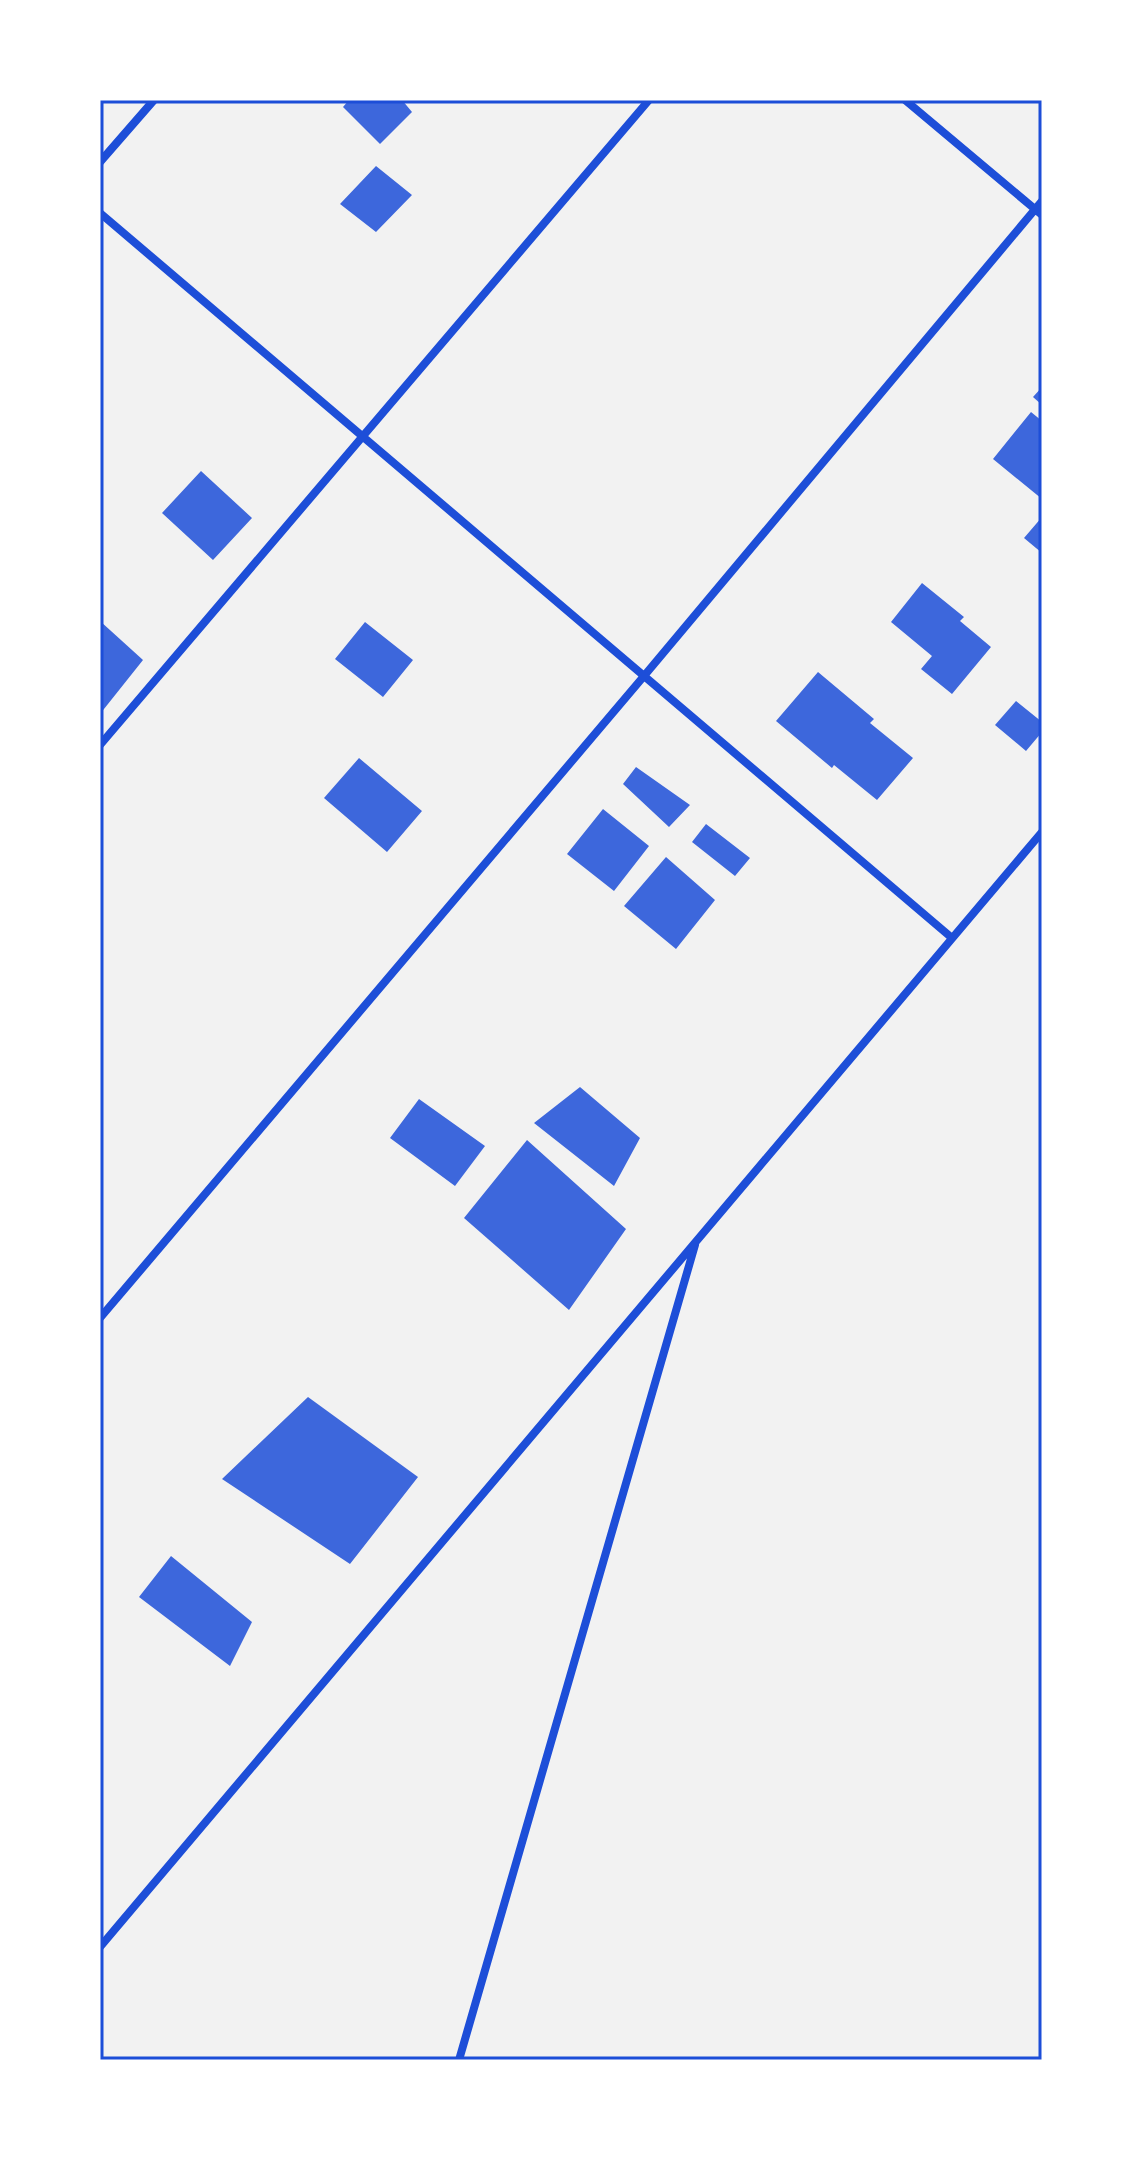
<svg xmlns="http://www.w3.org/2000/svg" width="1142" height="2160" viewBox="0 0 1142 2160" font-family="Lato,sans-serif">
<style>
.building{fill:#3d67dc}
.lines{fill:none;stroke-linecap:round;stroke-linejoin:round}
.minor{stroke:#1d4ed8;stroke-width:8}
.neatline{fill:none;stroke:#1d4ed8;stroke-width:3}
</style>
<rect width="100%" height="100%" fill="#f2f2f2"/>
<path class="building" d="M349,100h53l10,12 -32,32 -37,-37z
M376,166l36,29 -36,37 -36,-28z
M1042,387v18l-9,-8z
M1031,412l11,9v78l-49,-40z
M201,471l51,47 -39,42 -51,-47z
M1042,517v36l-18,-15z
M922,583l42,34 -4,4 31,26 -39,47 -31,-25 11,-13 -41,-34z
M100,621l43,39 -43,54z
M365,622l48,38 -30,37 -48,-38z
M818,672l56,47 -4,4 43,35 -36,42 -43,-35 -2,3 -56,-47z
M1016,701l26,21v10l-16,19 -31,-26z
M359,758l63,53 -35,41 -63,-54z
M636,767l54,38 -21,22 -46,-43z
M603,809l46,37 -35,45 -47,-37z
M706,824l44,34 -15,18 -43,-34z
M666,857l49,43 -39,49 -52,-43z
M580,1087l60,51 -26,48 -80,-63z
M419,1099l66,47 -30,40 -65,-48z
M527,1140l99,89 -57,81 -105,-92z
M308,1397l110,80 -68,87 -128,-85z
M171,1556l81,66 -22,44 -91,-69z"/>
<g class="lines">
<path class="minor" d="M905,100l137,115
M100,162l54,-62
M100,213l852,725
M100,745l549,-645
M100,1318l544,-642 398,-475
M100,1947l942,-1115
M459,2060l236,-815"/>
</g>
<rect width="1142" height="2160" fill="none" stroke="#ffffff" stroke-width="204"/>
<rect x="102" y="102" width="938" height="1956" class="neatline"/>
</svg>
